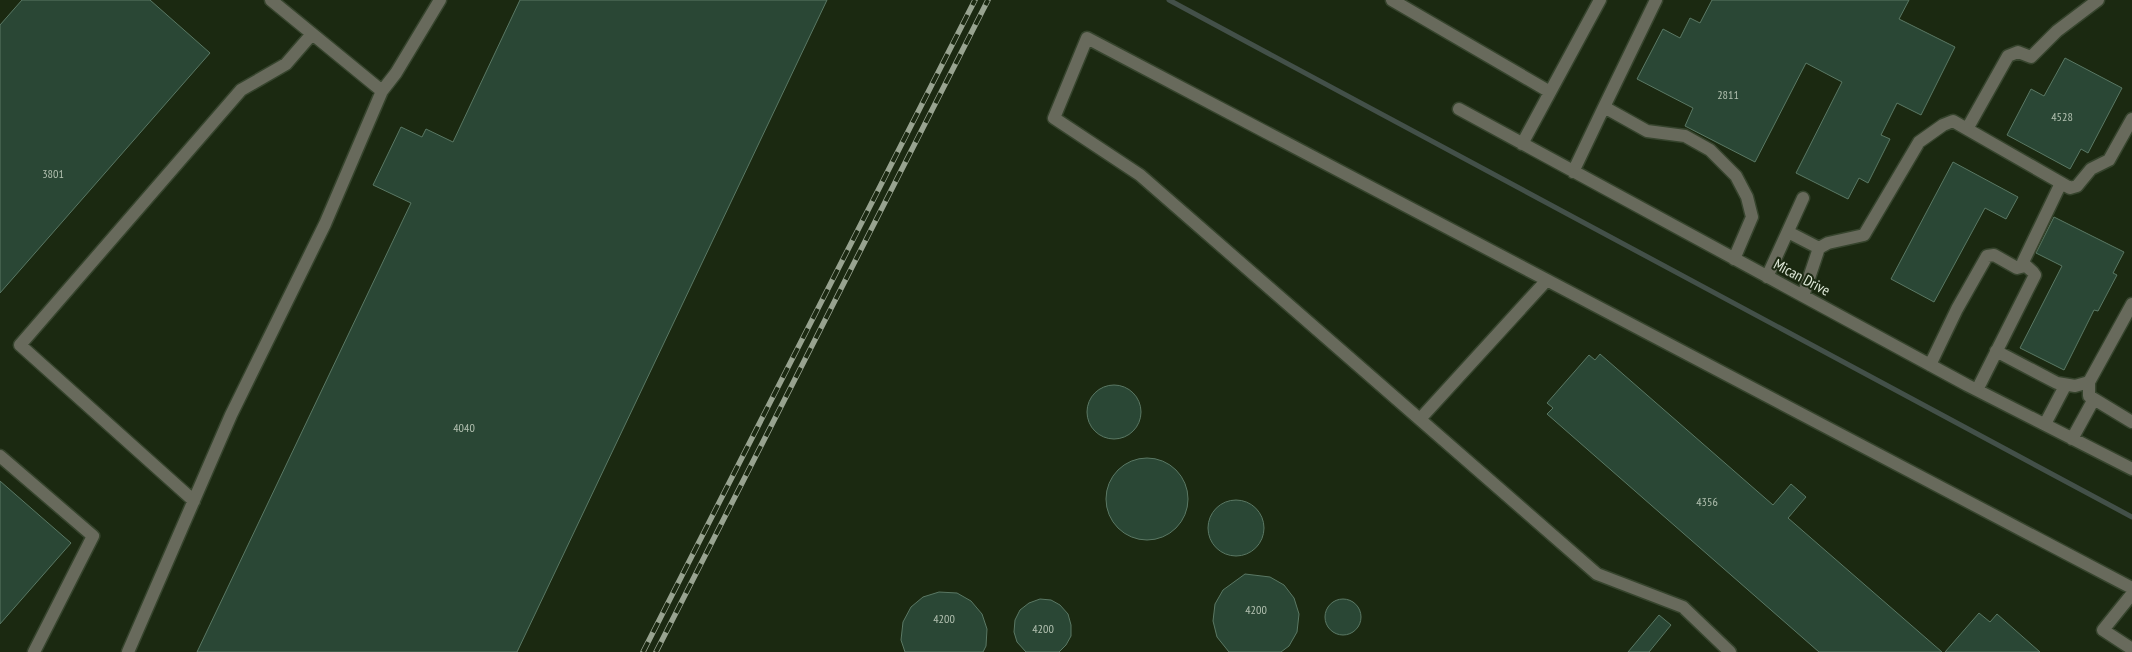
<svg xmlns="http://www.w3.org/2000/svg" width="2132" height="652" viewBox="0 0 2132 652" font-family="'PT Sans Narrow',sans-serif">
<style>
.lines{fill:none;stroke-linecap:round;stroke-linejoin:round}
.stream{stroke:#435049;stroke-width:5}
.building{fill:#2a4735;stroke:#5a7864}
.minor-casing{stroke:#36442d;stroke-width:15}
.minor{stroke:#686a5c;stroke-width:12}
.rail-casing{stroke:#98a390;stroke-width:5.5}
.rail{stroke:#1b2911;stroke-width:4;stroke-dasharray:11;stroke-linecap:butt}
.labels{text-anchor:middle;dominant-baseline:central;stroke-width:4;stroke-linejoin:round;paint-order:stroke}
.number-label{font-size:12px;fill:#b2c0b0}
.street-label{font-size:15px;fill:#dfe9d9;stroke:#1b2911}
</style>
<rect width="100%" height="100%" fill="#1b2911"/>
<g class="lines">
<path class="stream" d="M1169,0l963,517"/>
</g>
<path class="building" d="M22,0h128l60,53 -210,240v-268z
M520,0h307l-310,652h-320l214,-449 -38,-18 28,-58 21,10 4,-8 27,13z
M1712,0h197l-10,19 56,28 -34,68 -24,-12 -16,32 9,4 -22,44 -9,-5 -11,21 -52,-26 46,-91 -36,-19 -51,99 -70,-36 8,-18 -56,-29 26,-50 17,9 10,-20 10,5z
M2065,58l57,30 -34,65 -7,-4 -11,20 -63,-34 24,-46 13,7z
M1953,162l65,35 -12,22 -21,-11 -51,94 -43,-23z
M2054,217l70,35 -11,21 4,2 -19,36 -4,-1 -30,60 -44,-22 42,-82 -26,-13z
M1600,354l173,151 18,-21 15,13 -18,21 154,134h-123l-272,-238 6,-6 -6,-5 42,-48 6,5z
M1087 412a27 27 0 1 1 54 0a27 27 0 1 1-54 0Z
M1106 499a41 41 0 1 1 82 0a41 41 0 1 1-82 0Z
M0,481l71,62 -71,81z
M1208 528a28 28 0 1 1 56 0a28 28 0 1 1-56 0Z
M1245,574l25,3 14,8 10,13 5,16 -2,18 -8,14 -8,6h-52l-12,-15 -4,-16 2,-17 8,-14z
M939,592l18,1 14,8 11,13 5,15 -1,17 -3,6h-78l-4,-12 2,-18 8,-15 12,-10z
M1040,599l11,1 9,5 8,9 3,11v11l-5,9 -7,7h-33l-9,-10 -3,-10 1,-12 5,-10 9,-7z
M1325 617a18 18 0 1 1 36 0a18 18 0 1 1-36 0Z
M1979,613l11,9 7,-8 43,38h-95z
M1659,615l12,10 -22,27h-21z"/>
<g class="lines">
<defs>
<path id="minor" d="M271,0l111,91
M1392,0l158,92
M1604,107l52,-107
M1459,109l508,276 165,84
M1967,129l41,-73 10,-4 13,5 26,-26 41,-31
M1522,144l78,-144
M1573,172l31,-65 43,24 38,5 25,14 26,26 11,21 5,20 -18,42
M1788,232l31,16
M1767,277l36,-79
M1803,296l16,-48 9,-5 36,-8 55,-93 24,-17 10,-4 117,67 7,-2 14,-17 18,-9 23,-41
M1996,351l61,32 18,3 14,-4 43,-78
M1930,365l27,-56 30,-53 7,-1 23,13 8,-2
M2089,382v14l43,26
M1977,390l58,-115c-3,-6 -9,-7 -12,-13l38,-79
M1420,419l127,-139
M2045,424l20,-38
M2072,439l22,-40
M0,456l93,80 -59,116
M194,501l-174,-156 221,-255 45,-26 26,-30
M2132,594l-29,36 29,19
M128,652l103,-237 94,-191 57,-133 14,-18 44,-73
M1730,652l-47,-45 -86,-33 -457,-399 -86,-57 33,-80 1045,550"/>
</defs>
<use href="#minor" class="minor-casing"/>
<use href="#minor" class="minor"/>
<defs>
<path id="rail" d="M643,652l332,-652
M656,652l332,-652"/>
</defs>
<use href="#rail" class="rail-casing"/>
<use href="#rail" class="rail"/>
</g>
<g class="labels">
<g class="number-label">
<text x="1728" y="94">2811</text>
<text x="2062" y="116">4528</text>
<text x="53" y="173">3801</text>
<text x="464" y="427">4040</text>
<text x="1707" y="501">4356</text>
<text x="1256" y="609">4200</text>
<text x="944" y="618">4200</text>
<text x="1043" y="628">4200</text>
</g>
<g class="street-label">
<text transform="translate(1802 277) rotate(28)">Mican Drive</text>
</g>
</g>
</svg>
